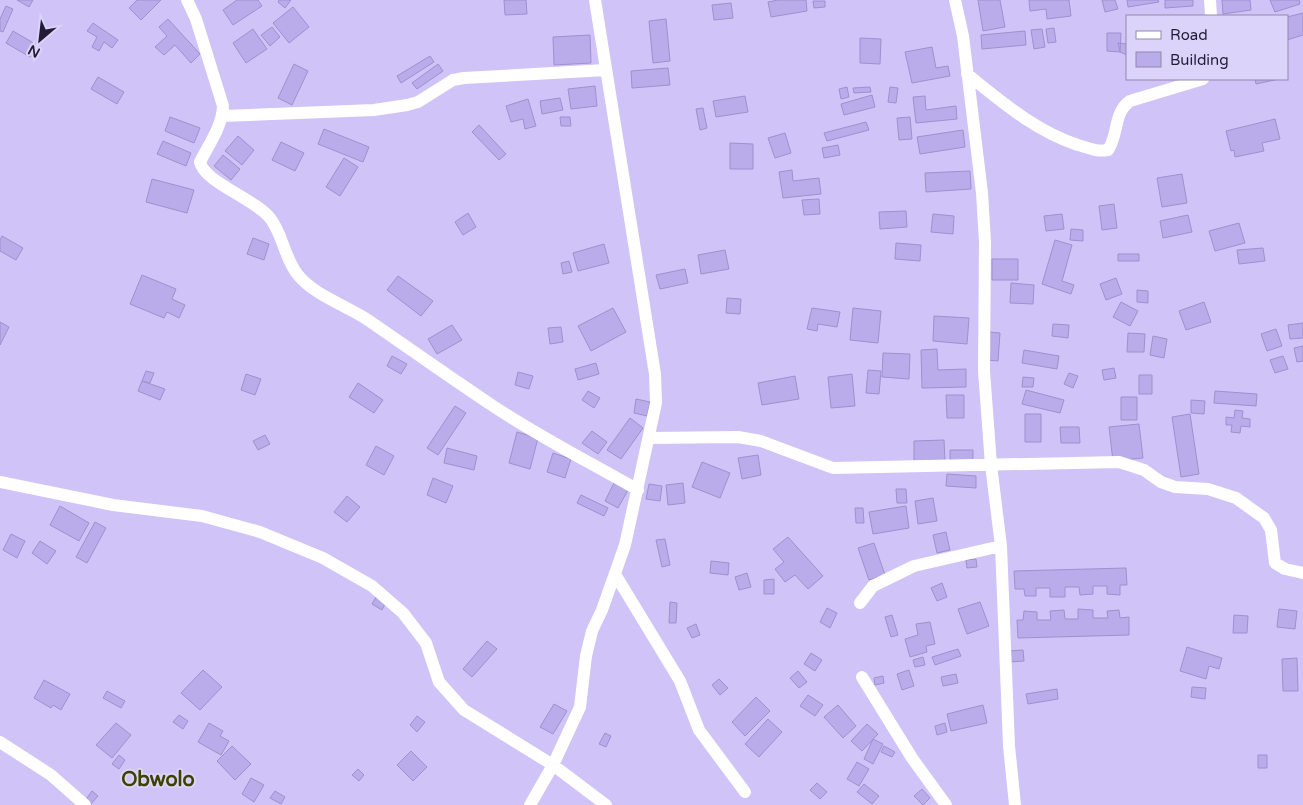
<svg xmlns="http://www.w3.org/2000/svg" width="1303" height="805" viewBox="0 0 1303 805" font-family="'Varela Round',sans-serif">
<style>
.building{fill:#baabea;stroke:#9f90ce}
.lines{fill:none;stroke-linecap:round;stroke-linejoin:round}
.minor{stroke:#fff;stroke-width:12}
.labels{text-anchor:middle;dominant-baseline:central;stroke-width:4;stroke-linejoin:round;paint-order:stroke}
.quarter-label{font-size:20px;font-weight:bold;fill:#3c4102;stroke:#dbd3fa}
</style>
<rect width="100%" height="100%" fill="#cfc3f7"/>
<path class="building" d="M17,0h16l-4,7z
M137,0h24l-20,20 -12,-12z
M237,0h21l4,6 -29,19 -10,-15z
M279,0h12l-6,8 -7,-6z
M504,0h22l1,14 -22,1z
M778,0h28l1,11 -36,6 -3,-15z
M978,0h22l5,27 -22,4z
M1029,0h40l2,16 -24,3 -1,-10 -16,2z
M1102,0h13l3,9 -13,3z
M1127,0h31l1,2 -31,5z
M1165,0h28v6l-28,2z
M1222,0h28l1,10 -28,4z
M1270,0h29l1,4 -25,8z
M813,1h12v6l-11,1z
M731,3l2,15 -19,2 -2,-15z
M6,6l7,3 -10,23 -3,-1v-12z
M293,7l16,20 -20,16 -16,-20z
M1303,13v22l-16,5v-23z
M168,19l32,35 -9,9 -16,-18 -11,10 -9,-8 12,-11 -8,-9z
M666,19l4,42 -17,2 -4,-42z
M93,23l25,17 -6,8 -8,-6 -5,9 -7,-4 5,-10 -10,-6z
M272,27l8,10 -10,9 -9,-11z
M1054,28l2,14 -8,1 -2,-14z
M253,29l14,20 -21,14 -13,-20z
M1042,29l3,18 -11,2 -3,-19z
M13,31l24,14 -7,12 -24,-14z
M1025,31l1,14 -44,4 -1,-14z
M1107,33h14l-1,19 -13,-1z
M590,35l1,28 -37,2 -1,-28z
M860,38l21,1 -1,25 -20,-1z
M1118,43l9,1v11l-7,-3z
M932,47l4,21 12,-2 2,10 -38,7 -7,-31z
M430,56l4,6 -33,21 -4,-7z
M294,64l14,7 -16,34 -14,-7z
M438,64l5,7 -26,18 -5,-6z
M668,68l2,17 -38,3 -1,-17z
M98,77l26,15 -7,12 -26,-15z
M1255,79h24l-23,5z
M595,86l2,20 -26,3 -3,-20z
M847,87l2,10 -8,2 -2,-10z
M870,87l1,5 -17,1 -1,-5z
M890,87l8,1 -2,15 -8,-1z
M872,95l3,12 -31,8 -3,-11z
M745,96l3,16 -32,5 -3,-16z
M925,96l1,14 30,-4 1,13 -41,4 -3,-26z
M560,98l3,12 -21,4 -2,-13z
M528,99l8,27 -11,3 -2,-10 -12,3 -5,-16z
M703,108l4,20 -7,2 -4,-21z
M170,117l30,11 -6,15 -29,-12z
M560,117h10l1,9h-10z
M910,117l2,22 -13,1 -2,-22z
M1275,119l5,20 -18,4 2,8 -29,6 -1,-7 -3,1 -5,-20z
M866,122l3,8 -42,11 -3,-8z
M479,125l27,29 -7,6 -27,-28z
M324,129l45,18 -6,15 -45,-18z
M963,130l2,17 -45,7 -3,-17z
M785,133l6,20 -16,5 -7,-20z
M238,136l16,14 -12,15 -17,-14z
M163,141l28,12 -5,13 -29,-12z
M281,142l23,11 -9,18 -23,-11z
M730,143l23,1v25h-23z
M838,145l2,10 -16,3 -2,-10z
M223,155l17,14 -9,11 -17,-14z
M344,158l14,9 -18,29 -14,-9z
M792,170l1,11 26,-3 2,16 -38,4 -4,-26z
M970,171l1,18 -45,3 -1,-19z
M1182,174l5,29 -25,4 -5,-29z
M152,179l42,11 -7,23 -41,-11z
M819,199l1,15 -16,1 -2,-15z
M1114,204l3,24 -15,2 -3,-24z
M906,211l1,16 -27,2 -1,-17z
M468,213l8,14 -13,8 -8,-13z
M933,214l21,2 -1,18 -22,-2z
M1062,214l2,15 -18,2 -2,-15z
M1188,215l4,17 -29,6 -3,-17z
M1239,223l6,20 -30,8 -6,-20z
M1071,229l12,1v11l-13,-1z
M2,236l21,12 -7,12 -16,-9v-11z
M253,238l16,6 -5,16 -17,-6z
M1055,240l17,5 -10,36 12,4 -3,9 -29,-10z
M896,243l25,2 -1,16 -25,-2z
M604,244l5,19 -31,8 -5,-18z
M1263,248l2,13 -26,3 -2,-14z
M725,250l4,19 -28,5 -3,-19z
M1118,254h21v7h-21z
M992,259h26v21h-26z
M569,261l3,11 -9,2 -2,-11z
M685,269l3,14 -28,6 -4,-14z
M142,275l34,14 -4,10 13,6 -6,13 -12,-6 -3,6 -34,-14z
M398,276l35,25 -12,15 -34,-26z
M1116,278l6,16 -16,6 -6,-16z
M1011,283l23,2 -1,19 -23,-1z
M1137,290l11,1v12l-11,-1z
M727,298l14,1 -1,15 -14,-1z
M1121,302l17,9 -8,15 -17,-9z
M1204,302l7,20 -25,8 -7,-19z
M613,308l13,24 -35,19 -13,-25z
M812,308l28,4 -3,15 -19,-3 -1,7 -10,-2z
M853,308l28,3 -3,32 -28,-3z
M934,316l35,2 -2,26 -34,-3z
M0,322l9,5 -9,18z
M1303,323v15l-13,1 -2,-14z
M1053,324l16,1 -1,13 -16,-2z
M452,325l10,15 -25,14 -9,-15z
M561,327l2,15 -13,2 -2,-16z
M1276,329l6,17 -15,5 -6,-17z
M989,332l11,1 -2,28 -11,-1z
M1128,333l17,1 -1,18h-17z
M1153,336l14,3 -3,19 -14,-3z
M1303,346v15l-6,1 -3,-14z
M937,349l1,21 28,-1v18l-44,1 -1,-38z
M1024,350l35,6 -2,13 -35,-6z
M883,353l27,1 -1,25 -27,-2z
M392,356l15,8 -6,10 -14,-8z
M1283,356l5,13 -13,4 -5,-13z
M596,363l3,11 -21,6 -3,-11z
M1114,368l2,10 -12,2 -2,-10z
M868,370l13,1 -2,23 -13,-1z
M146,371l8,2 -4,10 -8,-2z
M518,372l15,4 -4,13 -14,-4z
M1069,373l9,3 -5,12 -9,-4z
M246,374l15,5 -6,16 -14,-5z
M852,374l3,32 -24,2 -3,-31z
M1139,375h13v19h-13z
M795,376l4,23 -37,6 -4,-22z
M1023,377l11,1 -1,9h-11z
M142,381l23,8 -5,11 -22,-9z
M358,383l25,17 -9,13 -25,-16z
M1026,390l38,10 -4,13 -38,-9z
M588,391l12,7 -6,10 -12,-8z
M1215,391l42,3 -1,12 -42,-3z
M946,395h18v23h-17z
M1121,397h16v23h-16z
M636,399l14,3 -3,14 -13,-3z
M1191,400l14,1 -1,13 -13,-1z
M455,406l11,7 -28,42 -11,-7z
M1235,410l8,1 -1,7 8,1v8l-9,-1 -1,7 -9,-1 1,-7h-6v-8l8,1z
M1025,414h16v28h-16z
M1190,414l9,60 -18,3 -9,-60z
M630,418l13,10 -22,31 -14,-9z
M1139,424l4,34 -30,3 -4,-34z
M1060,427h19l1,16h-19z
M592,431l15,11 -9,12 -16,-11z
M517,432l21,6 -8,31 -21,-6z
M265,435l5,9 -12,6 -5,-9z
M944,440l1,21 -31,1v-21z
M376,446l18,10 -10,19 -18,-10z
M447,448l30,8 -3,14 -30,-7z
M950,450h23v11l-23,-1z
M553,453l18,6 -6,19 -18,-6z
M758,455l3,20 -19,4 -4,-21z
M702,462l28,11 -10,25 -28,-11z
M947,474l29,2v12l-30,-2z
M433,478l20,8 -7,17 -19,-8z
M614,483l14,7 -10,18 -13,-7z
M683,483l2,20 -17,2 -2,-20z
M649,484l13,2 -2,15 -14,-2z
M896,489h10l1,14h-10z
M581,495l27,13 -4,8 -27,-13z
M347,496l13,11 -13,15 -13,-10z
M933,498l4,23 -19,3 -3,-23z
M60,506l29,17 -10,18 -29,-16z
M906,506l3,22 -36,6 -4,-22z
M855,508h8l1,15h-8z
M95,522l11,6 -19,35 -11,-6z
M946,532l4,18 -13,3 -4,-18z
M11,534l14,7 -8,17 -14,-8z
M788,537l35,39 -15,13 -13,-14 -10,7 -10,-13 9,-7 -11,-13z
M665,539l5,26 -8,2 -6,-27z
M40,541l16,10 -9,13 -15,-11z
M874,543l11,32 -16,5 -11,-32z
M976,559l1,8 -10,1 -1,-8z
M711,561l18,2 -1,12 -18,-2z
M1126,568l1,17h-7v10l-13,-1v-8h-14v8l-13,1 -1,-8h-14v10h-15v-9h-14v8h-11l-1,-7h-9l-1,-18z
M747,573l4,14 -12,3 -4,-13z
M774,579v15h-10v-14z
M942,583l5,14 -10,4 -6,-13z
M376,597l10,5 -4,8 -10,-6z
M670,602l7,1 -1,20h-7z
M980,602l9,24 -22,8 -9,-25z
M827,608l10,5 -7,15 -10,-6z
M1078,609l15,1v8h15l-1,-7 12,-1 1,8 9,-1v18l-111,3 -1,-18h6l1,-9 13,1v8h14l-1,-9 14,-1 1,9h13z
M1279,609l18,2 -2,18 -18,-2z
M892,615l6,20 -7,2 -6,-20z
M1234,615l14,1 -1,17h-14z
M930,622l5,22 -9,2 1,6 -17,5 -5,-18 13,-4 -2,-11z
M696,624l4,11 -8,3 -5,-10z
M487,641l10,8 -25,28 -9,-8z
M1187,647l35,11 -3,11 -10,-3 -3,13 -26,-8z
M958,649l3,7 -26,9 -3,-8z
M1023,650l1,11 -14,1 -1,-11z
M811,653l11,7 -7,11 -11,-7z
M923,657l2,8 -10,2 -2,-7z
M1297,658l1,33h-15l-1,-32z
M203,670l19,17 -22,23 -19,-17z
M909,670l5,16 -12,4 -5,-16z
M798,671l9,11 -8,6 -9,-10z
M956,674l2,9 -15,3 -2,-9z
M883,676l1,7 -9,2 -1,-7z
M719,679l9,9 -8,7 -8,-10z
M44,680l26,14 -9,16 -8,-5 -2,3 -17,-10z
M1192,687l14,1 -1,11 -14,-2z
M1057,689l1,10 -30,5 -2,-10z
M107,691l18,10 -4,7 -18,-10z
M808,695l15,10 -8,11 -15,-10z
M756,697l14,14 -25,25 -13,-14z
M554,704l13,7 -14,23 -13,-7z
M838,705l18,21 -13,12 -19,-21z
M983,705l4,18 -36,8 -4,-17z
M179,715l9,6 -5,8 -10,-7z
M417,716l8,6 -8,10 -7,-7z
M768,719l14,13 -23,25 -14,-13z
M116,723l15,12 -19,23 -16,-13z
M209,723l14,8 -3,5 9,5 -8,14 -23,-13z
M945,723l2,9 -10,3 -2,-9z
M867,724l11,10 -16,17 -11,-10z
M605,733l6,3 -5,11 -7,-3z
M873,739l10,5 -10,20 -9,-5z
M232,746l19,18 -16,16 -18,-19z
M884,746l11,6 -3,5 -11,-5z
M411,751l16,16 -14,14 -16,-16z
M119,755l6,5 -6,9 -7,-5z
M1258,755h9v13h-9z
M857,762l12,7 -10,17 -12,-7z
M358,769l6,6 -5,6 -7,-6z
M251,778l13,7 -10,17 -12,-8z
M817,783l10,9 -7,7 -10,-9z
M864,784l15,12 -7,8 -15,-12z
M922,789l8,9 -7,7 -9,-9z
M92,791l6,5 -8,9 -5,-4z
M275,791l10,6 -4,7 -11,-6z"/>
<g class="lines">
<path class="minor" d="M187,0l9,19 27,87c-1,21 -14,38 -23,56 4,20 55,37 70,56 13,16 14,40 28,57 16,20 49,31 70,45 42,29 83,58 125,86 47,31 96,56 145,84
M955,0l8,36 19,157 3,49 -1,129 7,94 10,81 8,200 6,59
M1210,0l1,16
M967,74c35,28 68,57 111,71 11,3 18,7 30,5 11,-16 5,-37 22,-49l73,-22
M222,116l152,-6 33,-5 11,-3 35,-22 11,-2 142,-8
M649,438l89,-1 23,4 72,27 286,-6 25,8 17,12 14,5 33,2 28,9 28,20 7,12 4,33 10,6 18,4
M0,482l113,23 89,11 58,16 63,26 49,28 31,27 23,30 13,39 25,28 89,55 53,40
M615,574l65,107 19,49 46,62
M860,603l13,-17 41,-20 87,-20
M862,677l50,81 34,47
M0,742l51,33 34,30
M530,805l23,-40 27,-58 6,-51 6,-25 10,-21 23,-65 31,-142 -1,-29 -60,-374"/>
</g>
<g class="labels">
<g class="quarter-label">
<text x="158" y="780">Obwolo</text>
</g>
</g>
<rect x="1126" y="15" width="162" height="65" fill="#dbd3fa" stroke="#918aab"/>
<rect x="1136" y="31" width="25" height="8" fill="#ffffff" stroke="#918aab"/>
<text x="1170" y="40" font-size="15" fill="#221c34">Road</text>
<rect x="1136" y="52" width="25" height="15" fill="#baabea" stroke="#918aab"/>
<text x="1170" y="65" font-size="15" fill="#221c34">Building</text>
<g transform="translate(40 40) rotate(208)" stroke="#dbd3fa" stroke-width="4" paint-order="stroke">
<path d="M0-4L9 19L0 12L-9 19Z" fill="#221c34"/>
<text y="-8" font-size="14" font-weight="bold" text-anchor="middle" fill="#221c34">N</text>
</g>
</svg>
